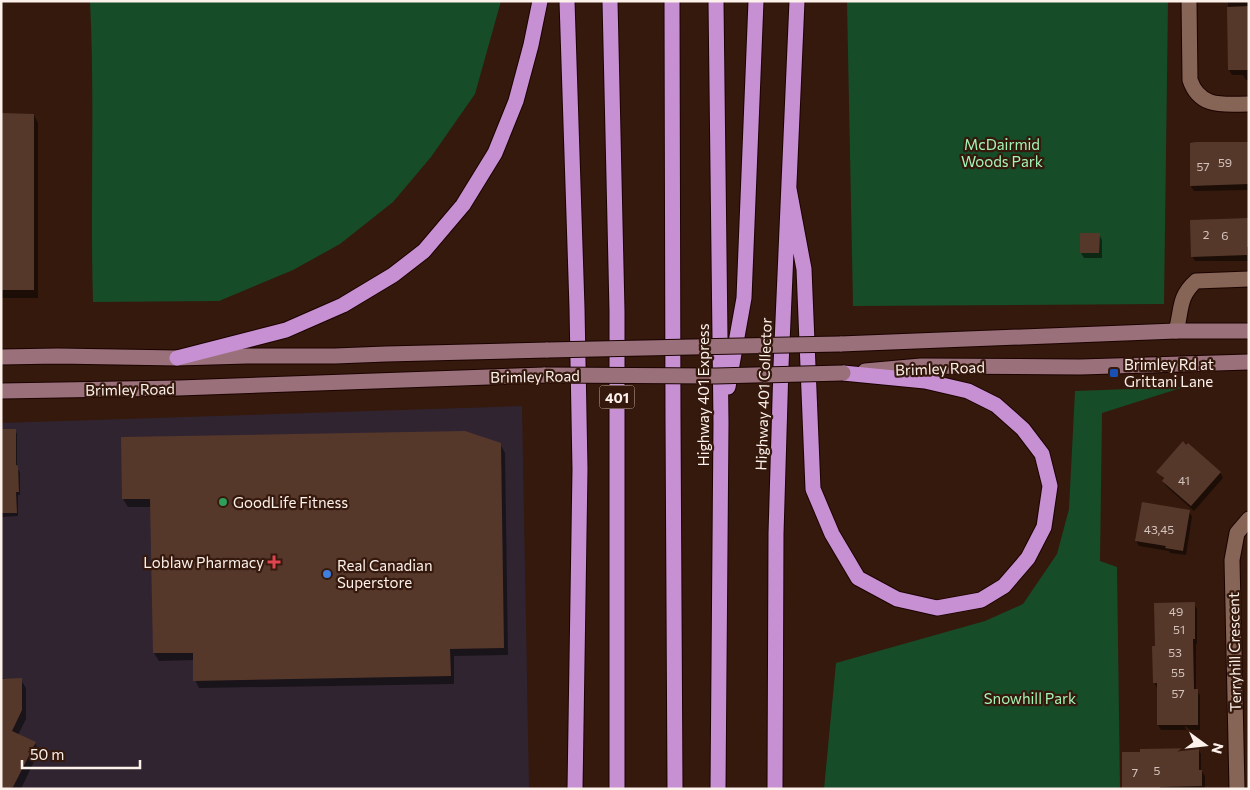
<svg xmlns="http://www.w3.org/2000/svg" width="1250" height="790" viewBox="0 0 1250 790" font-family="Commissioner,sans-serif">
<style>
.commercial{fill:#302431}
.green{fill:#174c28}
.shadow{fill:#0007}
.building{fill:#56382b}
.lines{fill:none;stroke-linecap:round;stroke-linejoin:round}
.street-casing{stroke:#1b0300;stroke-width:17}
.secondary-casing{stroke:#1b0300;stroke-width:17}
.highway-casing{stroke:#1b0300;stroke-width:17}
.street{stroke:#866456;stroke-width:15}
.secondary{stroke:#9a717b;stroke-width:15}
.highway{stroke:#c790d2;stroke-width:15}
.secondary-bridge-casing{stroke:#1b0300;stroke-width:17;stroke-linecap:butt}
.secondary-bridge{stroke:#9a717b;stroke-width:15}
.transit-dot{fill:#1a4fb4;stroke:#35190d;stroke-width:2}
.leisure-dot{fill:#2e9e5b;stroke:#35190d;stroke-width:2}
.health-dot{fill:#e0444e;stroke:#35190d;stroke-width:2}
.shop-dot{fill:#3f7fe0;stroke:#35190d;stroke-width:2}
.labels{text-anchor:middle;dominant-baseline:central;stroke-width:4.5;stroke-linejoin:round;paint-order:stroke}
.number-label{font-size:12px;fill:#d3c3bc}
.shield{fill:#35190d;stroke:#c1b0a9;stroke-width:1}
.shield-label{font-size:14px;font-weight:bold;fill:#fdf1ec}
.park-label{font-size:15px;fill:#a4f4b6;stroke:#35190d}
.poi-label{font-size:15px;fill:#fdf1ec;stroke:#35190d;text-anchor:start}
.street-label{font-size:15px;fill:#fdf1ec;stroke:#35190d}
</style>
<rect width="100%" height="100%" fill="#35190d"/>
<path class="commercial" d="M522,406l7,383h-528v-366z"/>
<path class="green" d="M90,1h411l-26,93 -44,63 -38,45 -53,42 -47,26 -74,31 -126,1c-3,-100 2,-201 -3,-301z
M847,1h321l-4,303 -311,2z
M1184,387l-82,26 -2,148 17,6 3,222h-296l12,-126 149,-42 38,-17 34,-50 12,-45 6,-118z"/>
<path class="shadow" d="M1228,1h21v79h-3l-3,-5h-11l-3,-5z
M1,115h33l4,8v175h-37z
M1249,143v47l-55,1 -3,-5z
M1249,220v41h-54l-3,-5z
M1099,234l3,6v18h-18l-3,-5z
M1248,425h1v42l-1,-1z
M1,430h14l2,4v34l3,4v23h-2v21l-17,1z
M500,444l5,9 3,202 -54,1v28l-255,4 -4,-8 -1,-20 -35,1 -5,-8 -2,-146h-24l-5,-8z
M1158,472h62l3,6 -29,33 -28,-25 -3,-5 1,-1z
M1189,511l3,6 -6,38 -16,-2 -1,-2 -30,-5 -3,-5z
M1194,604l3,5v35h-1v46l4,5v35h-39l-3,-5 -1,-37 -3,-6 2,-35z
M1,677l6,3h14l5,8v31l-8,16 17,8 4,8 -18,38h-20z
M1198,749l3,5v16l4,6v13h-81z"/>
<path class="building" d="M1249,6v64h-21l-1,-63z
M1,113l33,1v176h-33z
M1196,142h53v42l-59,2v-43z
M1249,218v29h-2v8l-56,2 -1,-37z
M1080,233h20l-1,20h-19z
M1,429h15v36h1l1,2 1,25h-3l1,21h-16z
M465,431l36,12 3,205 -54,1 1,27 -258,5v-28h-40l-3,-154h-28l-1,-62z
M1183,441l3,4 2,-2 33,29 -30,34 -29,-25 2,-3 -8,-6z
M1142,502l48,8 -7,41 -18,-3 1,-2 -31,-5z
M1195,602v37h-2l1,50h4v36h-41v-42h-4l-1,-37h3l-1,-43z
M22,678v32l-10,21 24,11 -23,45 -5,2h-7v-110z
M1199,748v22h3v16l-42,1v2h-38v-37h18v-3z"/>
<g class="lines">
<defs>
<path id="street" d="M1189,1l1,79c10,29 34,24 59,24
M1176,331c6,-21 2,-34 20,-50l53,-2
M1237,789l-5,-229 5,-27 12,-14"/>
<path id="secondary" d="M840,344l336,-13h73
M1,357l57,-1 119,2 70,-2h88l51,-2 162,-4
M865,371l56,-5 159,1 169,-5
M1,391l178,-3 366,-13"/>
<path id="highway" d="M567,1l10,307 3,161 -5,320
M610,1l7,310v478
M672,1l1,418 2,370
M716,1l5,422 -3,366
M789,189l15,80 9,220 19,45 26,44 39,21 40,9 44,-8 23,-14 24,-28 16,-31 6,-41 -8,-32 -19,-25 -27,-24 -28,-14 -43,-10 -82,-8
M177,358l109,-28 57,-25 50,-30 31,-24 39,-46 32,-52 21,-52 15,-56 9,-44
M728,387l16,-89 12,-297
M775,789l1,-255 5,-168 16,-365"/>
</defs>
<use href="#street" class="street-casing"/>
<use href="#secondary" class="secondary-casing"/>
<use href="#highway" class="highway-casing"/>
<use href="#street" class="street"/>
<use href="#secondary" class="secondary"/>
<use href="#highway" class="highway"/>
<defs>
<path id="secondary-bridge" d="M548,350l292,-6
M545,375l171,1 127,-3"/>
</defs>
<use href="#secondary-bridge" class="secondary-bridge-casing"/>
<use href="#secondary-bridge" class="secondary-bridge"/>
</g>
<rect class="transit-dot" x="1109" y="368" width="10" height="10" rx="2.5"/>
<circle class="leisure-dot" cx="223" cy="502" r="5"/>
<path class="health-dot" d="M271.5 554.5h5v5h5v5h-5v5h-5v-5h-5v-5h5z"/>
<circle class="shop-dot" cx="327" cy="574" r="5"/>
<g class="labels">
<g class="number-label">
<text x="1225" y="162">59</text>
<text x="1203" y="166">57</text>
<text x="1206" y="234">2</text>
<text x="1225" y="235">6</text>
<text x="1184" y="480">41</text>
<text x="1159" y="529">43,45</text>
<text x="1176" y="611">49</text>
<text x="1179" y="629">51</text>
<text x="1175" y="652">53</text>
<text x="1178" y="672">55</text>
<text x="1178" y="693">57</text>
<text x="1157" y="770">5</text>
<text x="1135" y="772">7</text>
</g>
<rect class="shield" x="599.5" y="385.5" width="35" height="23" rx="4"/>
<g class="shield-label">
<text x="617" y="397">401</text>
</g>
<g class="park-label">
<text x="1002" y="144">McDairmid<tspan x="1002" dy="17">Woods Park</tspan></text>
<text x="1030" y="698">Snowhill Park</text>
</g>
<g class="poi-label">
<text x="1124" y="364">Brimley Rd at<tspan x="1124" dy="17">Grittani Lane</tspan></text>
<text x="233" y="502">GoodLife Fitness</text>
<text x="264" y="562" text-anchor="end">Loblaw Pharmacy</text>
<text x="337" y="565">Real Canadian<tspan x="337" dy="17">Superstore</tspan></text>
</g>
<g class="street-label">
<text transform="translate(940 368) rotate(-2)">Brimley Road</text>
<text transform="translate(535 376) rotate(-1)">Brimley Road</text>
<text transform="translate(130 389) rotate(-1)">Brimley Road</text>
<text transform="translate(763 394) rotate(-88)">Highway 401 Collector</text>
<text transform="translate(703 395) rotate(-90)">Highway 401 Express</text>
<text transform="translate(1234 652) rotate(-91)">Terryhill Crescent</text>
</g>
</g>
<rect width="1250" height="790" fill="none" stroke="#fdf1ec" stroke-width="5"/>
<g transform="translate(1205 745) rotate(105)" stroke="#35190d" stroke-width="4" paint-order="stroke">
<path d="M0-4L9 19L0 12L-9 19Z" fill="#fdf1ec"/>
<text y="-8" font-size="14" font-weight="bold" text-anchor="middle" fill="#fdf1ec">N</text>
</g>
<path d="M22 760v8h118v-8" fill="none" stroke="#fdf1ec" stroke-width="2.5"/>
<text x="30" y="760" font-size="15" fill="#fdf1ec" stroke="#35190d" stroke-width="4" paint-order="stroke">50 m</text>
</svg>
